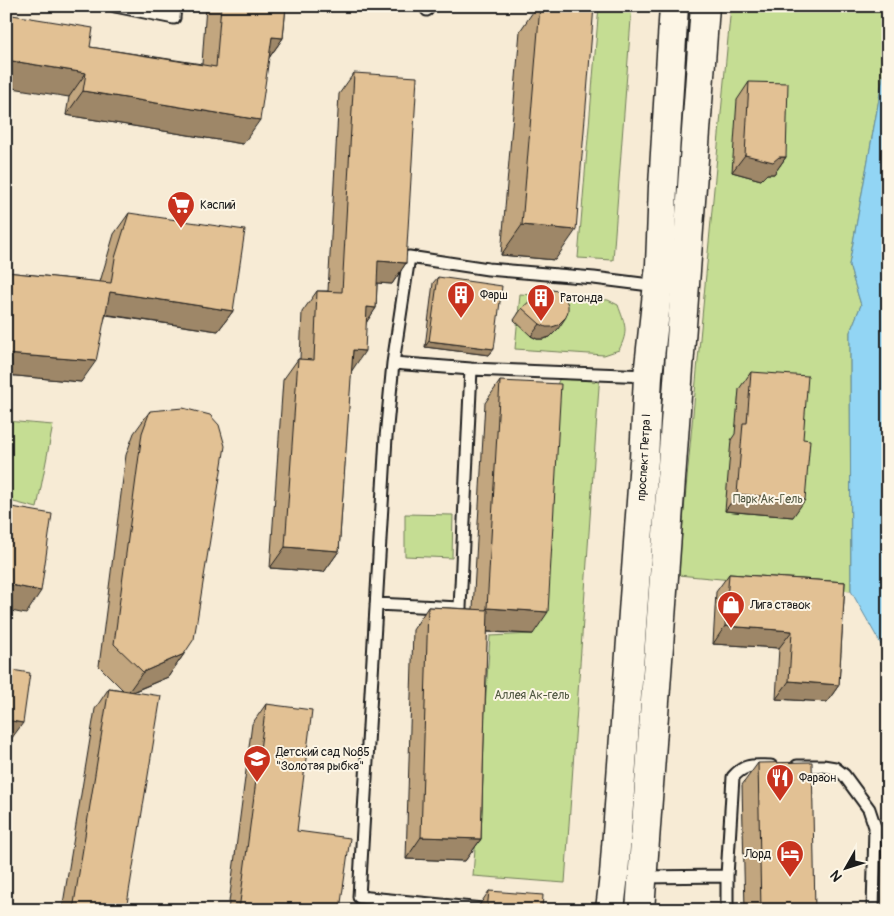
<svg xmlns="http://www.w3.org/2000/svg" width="894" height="916" viewBox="0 0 894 916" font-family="Pangolin,sans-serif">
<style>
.green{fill:#c5dd93;stroke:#707c58}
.water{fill:#92d5f4;stroke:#638b9e}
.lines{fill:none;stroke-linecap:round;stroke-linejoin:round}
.lane-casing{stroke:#1c1c1c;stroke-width:15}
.primary-casing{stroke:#1c1c1c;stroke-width:31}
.lane{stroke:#fcf5e5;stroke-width:11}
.primary{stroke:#fcf5e5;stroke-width:28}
.wall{fill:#c2a67f;stroke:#1c1c1c}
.shaded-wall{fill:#9e8768;stroke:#1c1c1c}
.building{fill:#e2c194;stroke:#1c1c1c}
.labels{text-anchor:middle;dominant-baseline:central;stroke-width:4;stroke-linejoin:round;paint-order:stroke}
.poi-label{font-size:12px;fill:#1c1c1c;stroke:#fcf5e5;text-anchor:start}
.street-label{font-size:12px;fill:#1c1c1c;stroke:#fcf5e5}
.park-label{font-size:12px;fill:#4f5640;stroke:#fcf5e5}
</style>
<rect width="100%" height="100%" fill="#f7ebd5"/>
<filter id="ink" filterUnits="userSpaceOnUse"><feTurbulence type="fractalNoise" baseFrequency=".02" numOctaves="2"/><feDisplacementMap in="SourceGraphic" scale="10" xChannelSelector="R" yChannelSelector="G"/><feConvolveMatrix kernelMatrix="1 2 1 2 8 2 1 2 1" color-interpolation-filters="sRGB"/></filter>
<g filter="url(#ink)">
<path class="green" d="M599,6h33l-19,254 -35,-2z
M731,6h157v43l-39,216 12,40 -11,27 1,259 -173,-16z
M520,294l88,6 10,5c7,20 11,25 1,45l-15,5 -89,-6z
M564,369l36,3 -35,511 -92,-7 17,-240 43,-2 12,-223z
M6,421l47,4 -16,83 -31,-8z
M405,514l48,1 -1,43 -47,-2z"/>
<path class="water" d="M888,49v608l-37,-66 -1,-259 11,-27 -12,-40z"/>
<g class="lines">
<defs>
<path id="lane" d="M115,6l59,12 1,-12
M426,6l1,4
M393,363l78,6 177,7
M376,604l84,4 11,-239
M797,766h26l12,2 9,7 25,34 6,18 -2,83
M642,877l85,-1 6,-99c12,-14 21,-11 38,-11
M493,910l-134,-13 27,-460 7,-74 16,-106 79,12 106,9 64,8
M727,910v-34"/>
<g id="primary">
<path id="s1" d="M610,910l4,-35 30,-415 4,-84 12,-111 3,-79 11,-180"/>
<path d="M640,910l65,-904"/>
</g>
</defs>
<use href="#lane" class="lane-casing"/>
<use href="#primary" class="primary-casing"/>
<use href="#lane" class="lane"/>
<use href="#primary" class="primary"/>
</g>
<path class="wall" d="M206,6h80l-3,32 -14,20 -26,86 -177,-29 3,-18 21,-50 112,17z
M537,6h3l15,254 -54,-5 19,-224z
M354,73l52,190 -14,21 -15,-1 -1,25 -9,13 -16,50 -12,180 -15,21 -54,-4 13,-188 15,-21h2l2,-47 15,-21h11l11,-197z
M749,82l37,75 -12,17h-7l-6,6 -29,-8 5,-72z
M129,213l104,98 -15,20 -112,-16 -25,67 -75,-7v-103l94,10 14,-48z
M438,277l56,72 -5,6 -64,-8 8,-64z
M522,308l36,21 -8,8 -7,2h-6l-6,-3 -17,-16z
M751,372l42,145 -68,-6 6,-71 4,-6 4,-45z
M500,381l33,253 -46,-2 -6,207 -16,22 -59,-2 7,-229 15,-23 45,2 12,-206z
M150,411l34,243 -16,23 -35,15 -7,218h-64l33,-201 14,-21 14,2 -24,-24 27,-211 8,-22z
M729,574l116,8 -6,103 -12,17 -51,-3 3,-51 -66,-4 3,-52z
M266,704l31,127 43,79h-112l24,-186z
M758,763l57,147h-70l-3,-125z
M489,891l53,19h-66z"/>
<path class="shaded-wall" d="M272,37l11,1 -17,24z
M6,60l80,13 -17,24 -63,-10z
M83,91l177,29 -17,24 -177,-29z
M745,155l34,2h7l-12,17h-7l-6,6 -29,-8z
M522,225l54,5 -21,30 -54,-5z
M378,261l28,2 -14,21 -29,-2z
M110,292l123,19 -15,20 -122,-18z
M367,307l9,1 -14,21z
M566,317l-8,12 -8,8 -7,2h-6l-6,-3 9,-12z
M429,341l65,8 -5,6 -64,-8z
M353,350l12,1 -14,21z
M6,354l90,7 -15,21 -75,-7z
M737,494l68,6 -12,17 -68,-6z
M285,547l54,4 -15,21 -54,-4z
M6,584l35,7 -15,23 -20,-4z
M487,608l61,4 -15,22 -61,-3z
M725,626l67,5 -13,17 -66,-4z
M184,654l-16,23 -41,17 16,-22z
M789,681l50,4 -12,17 -51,-3z
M6,720l17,3 -17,23z
M421,837l60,2 -16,22 -59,-2z
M287,904l44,6h-48z"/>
<path class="building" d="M221,6h65l-3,32 -11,-1 -12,83 -177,-29 3,-18 -80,-13v-46l87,14 -3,19 126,20z
M540,6h54l-18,224 -54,-5z
M354,73l63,4 -11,186 -28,-2 -2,47 -9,-1 -2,44 -12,-1 -14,201 -54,-4 13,-188 16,1 3,-69 25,1z
M749,82l39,1 -2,74h-7l-6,5 -28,-7z
M129,213l116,17 -12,81 -123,-19 -14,69 -90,-7v-82l105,11 4,-25z
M438,277l64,9 -8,63 -65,-8z
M546,290h6l6,1 8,9 2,5v6l-2,6 -8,8 -6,2h-6l-6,-3 -18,-16 18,-16z
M751,372l57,4 -5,63 7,1 -5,60 -68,-6 6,-71h4z
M500,381l61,3 -13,228 -61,-4z
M183,408l27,7 9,10 6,21 -31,193 -10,15 -41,18 -29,-28 28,-211 8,-22z
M6,506l46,8 -11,77 -35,-7z
M729,574l116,8 -6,103 -50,-4 3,-50 -67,-5z
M428,607l60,3 -7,229 -60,-2z
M6,669l24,4 -7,50 -17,-3z
M109,688l52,8 -35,214h-53z
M266,704l46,6 -15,121 53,7 -10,72h-9l-44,-6 -1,6h-47z
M812,762l3,148h-54l-3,-147z
M489,891l54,4 -1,15h-55z"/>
</g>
<defs>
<symbol id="supermarket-pin" viewBox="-11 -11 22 30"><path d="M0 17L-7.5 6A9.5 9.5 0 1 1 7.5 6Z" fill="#c8321e" stroke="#fcf5e5"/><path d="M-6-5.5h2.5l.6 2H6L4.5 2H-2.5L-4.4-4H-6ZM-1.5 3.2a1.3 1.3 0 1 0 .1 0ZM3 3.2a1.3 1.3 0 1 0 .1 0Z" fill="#fff"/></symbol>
<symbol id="building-pin" viewBox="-11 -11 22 30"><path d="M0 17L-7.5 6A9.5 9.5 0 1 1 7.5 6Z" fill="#c8321e" stroke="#fcf5e5"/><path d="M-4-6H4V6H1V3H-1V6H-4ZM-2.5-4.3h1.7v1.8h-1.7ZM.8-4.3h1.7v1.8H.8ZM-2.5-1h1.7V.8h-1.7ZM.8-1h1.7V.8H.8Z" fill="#fff"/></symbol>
<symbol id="shop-pin" viewBox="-11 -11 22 30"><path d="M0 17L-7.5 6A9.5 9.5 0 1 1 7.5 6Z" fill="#c8321e" stroke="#fcf5e5"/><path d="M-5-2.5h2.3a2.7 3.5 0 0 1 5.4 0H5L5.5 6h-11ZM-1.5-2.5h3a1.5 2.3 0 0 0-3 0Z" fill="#fff"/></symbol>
<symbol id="school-pin" viewBox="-11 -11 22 30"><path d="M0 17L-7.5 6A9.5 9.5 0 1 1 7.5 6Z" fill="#c8321e" stroke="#fcf5e5"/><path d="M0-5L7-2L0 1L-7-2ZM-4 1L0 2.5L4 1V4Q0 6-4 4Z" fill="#fff"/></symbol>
<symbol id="restaurant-pin" viewBox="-11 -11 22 30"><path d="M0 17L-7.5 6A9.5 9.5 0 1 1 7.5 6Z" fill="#c8321e" stroke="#fcf5e5"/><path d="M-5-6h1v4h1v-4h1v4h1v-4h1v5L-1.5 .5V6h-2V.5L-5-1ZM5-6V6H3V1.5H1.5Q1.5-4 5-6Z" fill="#fff"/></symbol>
<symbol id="hotel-pin" viewBox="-11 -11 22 30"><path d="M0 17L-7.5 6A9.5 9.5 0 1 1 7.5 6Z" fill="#c8321e" stroke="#fcf5e5"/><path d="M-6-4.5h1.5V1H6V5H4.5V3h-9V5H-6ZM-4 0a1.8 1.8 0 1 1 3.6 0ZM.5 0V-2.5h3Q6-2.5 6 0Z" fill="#fff"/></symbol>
</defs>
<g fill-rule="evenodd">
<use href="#supermarket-pin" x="165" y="189" width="32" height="43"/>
<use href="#building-pin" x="445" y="279" width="32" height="43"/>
<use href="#building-pin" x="525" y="282" width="32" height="43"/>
<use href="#shop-pin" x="715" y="589" width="32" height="43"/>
<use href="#school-pin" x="241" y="743" width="32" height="43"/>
<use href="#restaurant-pin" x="764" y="762" width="32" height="43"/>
<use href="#hotel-pin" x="774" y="838" width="32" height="43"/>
</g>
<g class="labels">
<g class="poi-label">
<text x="200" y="205">Каспий</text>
<text x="480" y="295">Фарш</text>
<text x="560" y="298">Ратонда</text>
<text x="750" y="605">Лига ставок</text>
<text x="276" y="752">Детский сад №85<tspan x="276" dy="14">"Золотая рыбка"</tspan></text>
<text x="799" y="778">Фараон</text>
<text x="771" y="854" text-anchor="end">Лорд</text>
</g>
<g class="street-label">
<text stroke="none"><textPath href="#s1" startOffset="454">проспект Петра I</textPath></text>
</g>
<g class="park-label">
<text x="768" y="499">Парк Ак-Гель</text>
<text x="532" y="695">Аллея Ак-гель</text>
</g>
</g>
<rect width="894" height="916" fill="none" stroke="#fcf5e5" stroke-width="25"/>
<rect x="12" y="12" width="869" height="891" fill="none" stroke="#1c1c1c" stroke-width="2" filter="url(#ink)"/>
<g transform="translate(846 868) rotate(231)" stroke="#fcf5e5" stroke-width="4" paint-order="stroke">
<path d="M0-4L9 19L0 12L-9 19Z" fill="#1c1c1c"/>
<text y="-8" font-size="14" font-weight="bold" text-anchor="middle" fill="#1c1c1c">N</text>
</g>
</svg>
